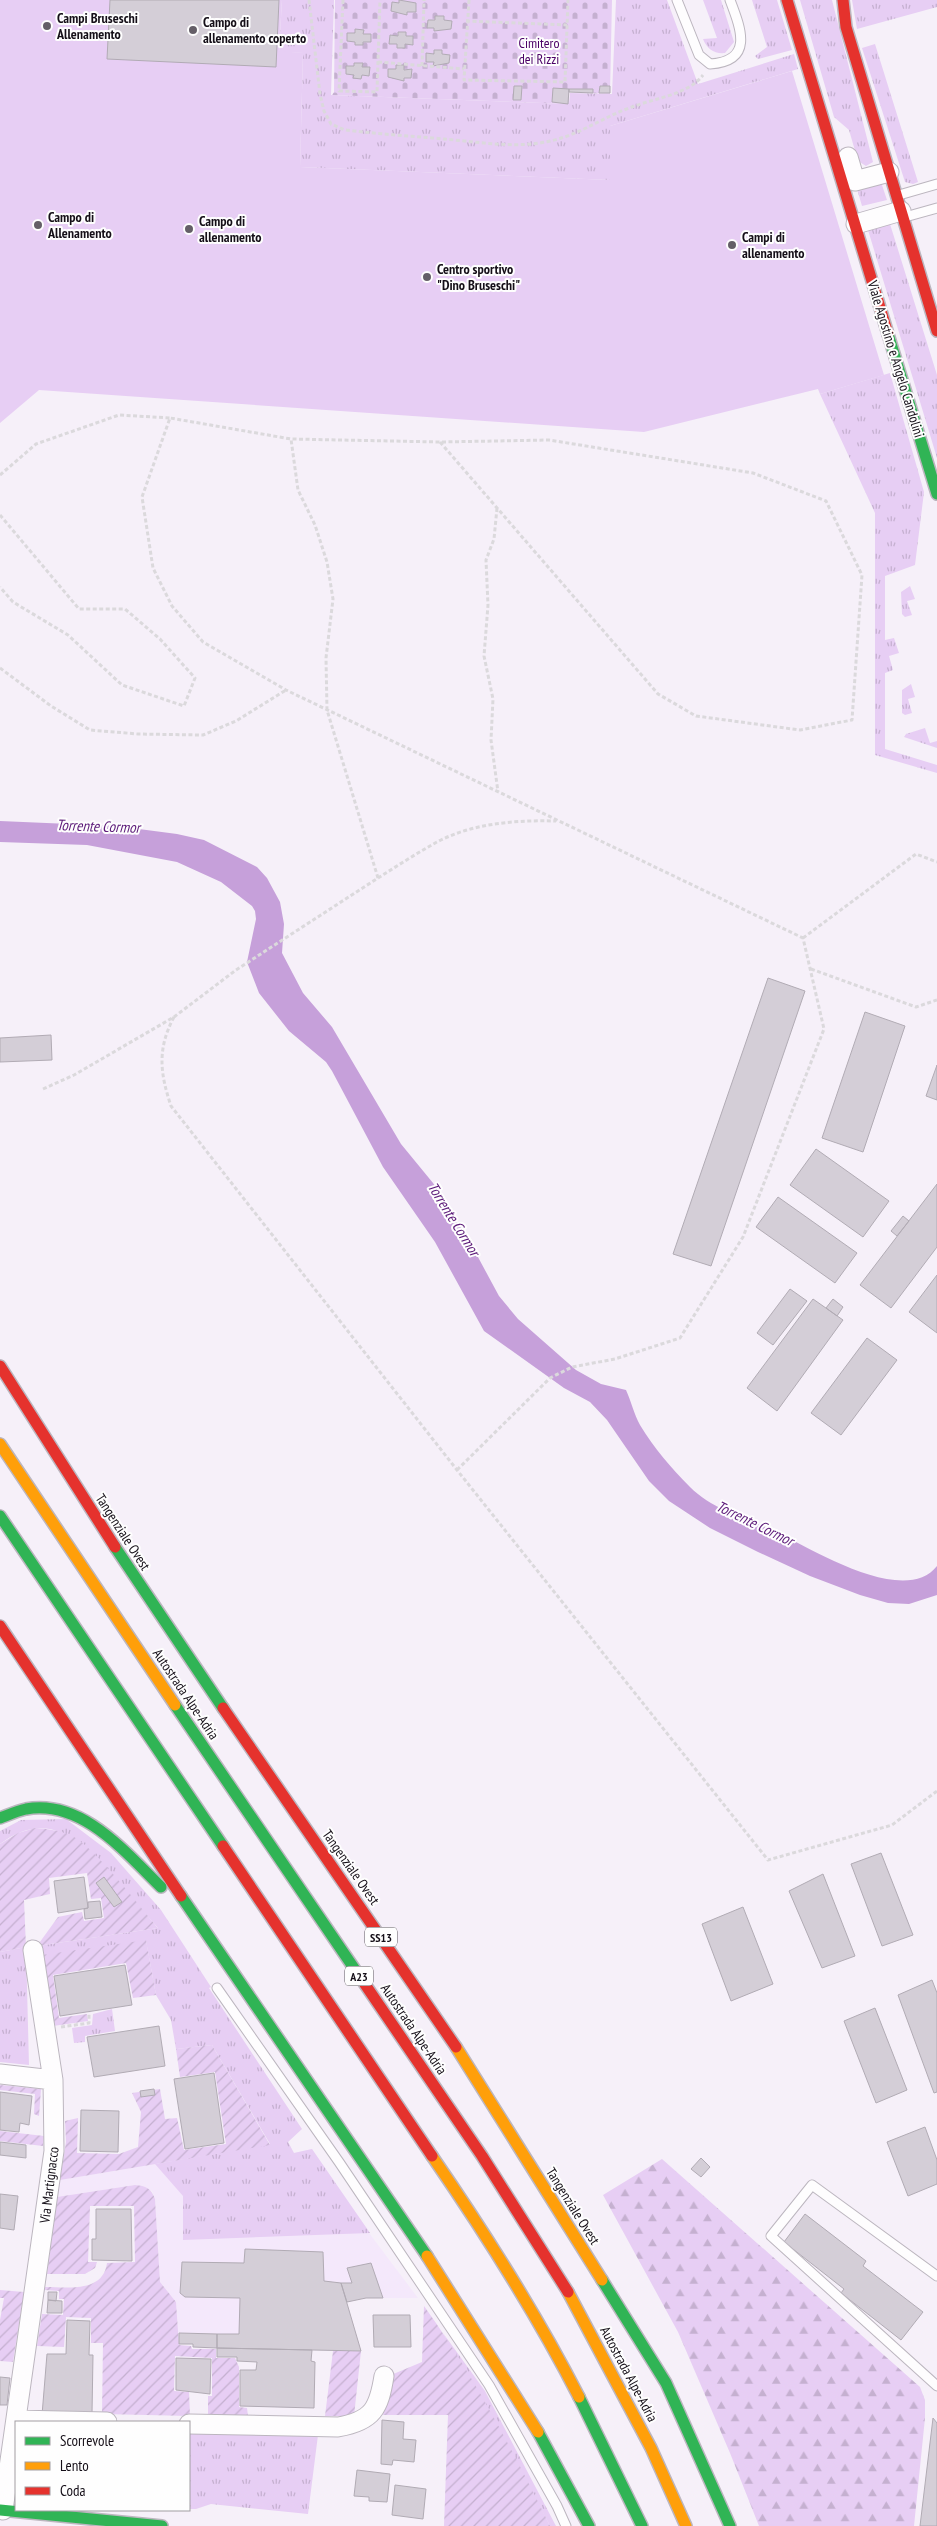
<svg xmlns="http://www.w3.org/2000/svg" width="937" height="2526" viewBox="0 0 937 2526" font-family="'PT Sans Narrow',sans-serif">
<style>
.built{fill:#f4e8fb}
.grass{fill:url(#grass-tufts)}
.forest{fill:url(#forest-firs)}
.cemetery{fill:url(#cemetery-stones)}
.garden{fill:url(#garden-furrows)}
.pitch{fill:#e7cef4}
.water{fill:#c6a0da}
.building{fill:#d4ced7;stroke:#b1abb4}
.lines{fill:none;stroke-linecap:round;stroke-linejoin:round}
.lane-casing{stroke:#bcb6bf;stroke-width:11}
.street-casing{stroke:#bcb6bf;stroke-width:21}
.fast-casing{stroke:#bcb6bf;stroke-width:14}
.slow-casing{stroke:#bcb6bf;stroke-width:14}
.jam-casing{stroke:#bcb6bf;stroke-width:14}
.path{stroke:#dbd9dc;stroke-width:3;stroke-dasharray:4 2.5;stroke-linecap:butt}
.lane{stroke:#fefdfe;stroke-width:9}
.street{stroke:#fefdfe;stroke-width:19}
.fast{stroke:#30b455;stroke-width:11}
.slow{stroke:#ff9f0a;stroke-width:11}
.jam{stroke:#e5322d;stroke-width:11}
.poi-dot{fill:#645e67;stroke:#fefefe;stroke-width:2}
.labels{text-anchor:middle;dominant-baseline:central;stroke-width:4;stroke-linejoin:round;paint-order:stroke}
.shield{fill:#fefefe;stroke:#5b575d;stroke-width:1}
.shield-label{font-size:12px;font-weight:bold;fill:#150f18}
.poi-label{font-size:14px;font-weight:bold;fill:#150f18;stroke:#fefefe;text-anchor:start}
.park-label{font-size:14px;fill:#4b0066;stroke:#fefefe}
.street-label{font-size:14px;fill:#150f18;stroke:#fefefe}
.water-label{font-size:15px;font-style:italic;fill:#5c1a79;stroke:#fefefe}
</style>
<defs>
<pattern id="grass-tufts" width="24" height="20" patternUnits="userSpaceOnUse" patternTransform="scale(1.25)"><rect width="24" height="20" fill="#e7cef4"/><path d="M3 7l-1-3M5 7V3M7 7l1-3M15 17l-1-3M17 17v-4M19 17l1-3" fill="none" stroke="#c5b0d0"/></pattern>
<pattern id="forest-firs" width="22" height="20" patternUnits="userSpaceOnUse" patternTransform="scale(1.25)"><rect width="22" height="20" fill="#e7cef4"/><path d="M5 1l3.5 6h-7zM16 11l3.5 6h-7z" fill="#c5b0d0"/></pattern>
<pattern id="cemetery-stones" width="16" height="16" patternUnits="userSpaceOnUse" patternTransform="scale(1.25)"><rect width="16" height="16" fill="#e7cef4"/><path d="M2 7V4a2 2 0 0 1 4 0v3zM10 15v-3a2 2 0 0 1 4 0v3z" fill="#c5b0d0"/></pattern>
<pattern id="garden-furrows" width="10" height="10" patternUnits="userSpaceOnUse" patternTransform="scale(1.25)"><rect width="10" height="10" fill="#e7cef4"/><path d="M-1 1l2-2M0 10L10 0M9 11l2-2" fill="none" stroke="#c5b0d0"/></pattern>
</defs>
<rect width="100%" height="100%" fill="#f6f0f9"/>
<path class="built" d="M288,2142l6,11 18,-4 60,88 46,61h-52l-19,4 14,49 -168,-4v-3h-14l-3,-42 -16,-20 -5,-83 -3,-8 -17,-6 -78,12 3,-17z"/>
<path class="grass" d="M282,0h52l-3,95 238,9 1,-11 42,1 4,-94h51l31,84 96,-30 4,15 -188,57v54l-310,-13 3,-114 -24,-1z
M703,0h18l13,42 -9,11c-11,1 -18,-4 -22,-14l14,-1z
M752,0h25l15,50 -34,9 -3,-3 12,-9z
M800,0h32l41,162 -7,4 -8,-5 -9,-31 -15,-13z
M852,0h85v7l-80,22z
M875,44l43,138 -5,2 -8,-2 -43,-134z
M881,182l6,18 -25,6 -5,-17z
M890,224l47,151v83l-69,-228z
M890,373l34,119 -9,73 -30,11v64l9,-2 5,15 -10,3 4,14 -8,3v76l52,16v8l-62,-18v-242l-55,-119z
M910,586l5,13 -8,2 5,14 -7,2 -3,-3 -1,-22z
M911,684l4,13 -7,2 4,14 -7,2 -3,-2v-23z
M925,728l5,15 7,-2v7l-33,-11 2,-3z
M66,1819l45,34 50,57 50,77 -2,1 93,141 -14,13 6,11 18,-4 58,84 -187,7v-44l-28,-32 115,-20 -58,-99 -36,4 -5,-29 -15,-25 -10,-54 -107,15 -2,-10 121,-18c-14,-16 -29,-33 -43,-49 -32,-37 -66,-72 -115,-35v-13l21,-11z
M26,1947l3,118 -29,-3v-110z
M112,2009l3,22 -30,5v6l-11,1 -2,-15 20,-3 1,-11z
M443,2333l42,58 71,135h-6l-38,-73z
M189,2432l129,3 -10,79 -97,-10 -15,5h-7z"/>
<path class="forest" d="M662,2159l258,228 5,13v18l-11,108h-155l-29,-73 -52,-121 -75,-137z"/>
<path class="cemetery" d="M335,0h277l-2,94 -41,-2v12l-237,-9 2,-3z"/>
<path class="garden" d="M35,1828c13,1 24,2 37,8 22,10 68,71 86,92l-121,18 21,-29 24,-5 2,9 20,-3 -3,-20 -10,1 -4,-26 -38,5 1,16 -26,6 2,47 -26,5v-108l18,-11z
M146,1940l10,55 -23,3 -7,-35 -73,12 6,43 28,-4 1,7 -35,5 -11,-71z
M212,2045l58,100 -210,35 6,-38 -1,-21 13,-3 -1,35 42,1 19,-7 3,-35 -9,-19 28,-4 5,30 12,-1 7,32 42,-6 -11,-72 -35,5 -4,-28z
M0,2085l41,4 -2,27 -5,-2 1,-20 -35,-4z
M0,2131l44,5 -1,10 -43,-5z
M135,2185c11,1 16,3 20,14l5,83 16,20 3,43 12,1 1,3h24v9h19l4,9v40l8,1 1,8h-40v-20h4v-38l-37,-2 -1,35 15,1 1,24 -88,-2 1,-71h-12v-25l-25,-1 -2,30 -27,-1 5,-32 21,1 1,-16h-5v-8l-14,-1v-3c23,0 58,6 62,-24l28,-1 -1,-56h-44l-2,56h9l-2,6 -10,6h-38l10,-77z
M0,2290l24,2 -11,70 -13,-1v-41l4,-22h-4z
M424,2306c49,68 89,145 126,220h-106l4,-111h-65l8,-40 31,-13z
M333,2351h28l-7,65h-29z"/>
<path class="pitch" d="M0,0h282l-3,51 24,2 -3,114 310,13v-54l182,-55 92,304 -64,19 -2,-5 -174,43 -605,-42 -39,33z"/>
<path class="water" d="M0,821l116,5 61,8 27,6 53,27 10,11 13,24 4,22 -2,29 21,40 29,34 69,117 32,39 39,63 27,50 19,23 58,51 25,14 25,6c5,11 8,24 14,35 14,23 31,43 50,62 24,24 58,31 87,45 36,18 128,75 160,34v29l-28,9 -21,-1 -28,-8 -50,-19 -52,-24 -48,-24 -41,-27 -20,-20 -42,-61 -17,-18 -26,-14 -80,-57 -49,-89 -52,-75 -51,-96 -6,-9 -37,-31 -30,-38 -12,-31 9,-43 -1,-8 -3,-5 -31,-24 -44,-20 -90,-17 -87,-3z"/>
<path class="building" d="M110,0h169l-3,67 -169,-8z
M399,0l17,3v9h-9v3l-16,-4 1,-9 7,1z
M435,16h9v4l8,1 -1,8 -17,2v-3h-7l1,-8h7z
M355,29l9,1 -1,4h8v8h-8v3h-8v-3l-8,-1v-8h8z
M398,32h8v4h7v9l-8,-1v4h-8v-4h-8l1,-9 8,1z
M434,50h8v4l8,1 -1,8 -16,3 1,-4h-8v-9l8,1z
M354,63h9l-1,4h8l-1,9 -7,-1 -1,4 -8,-1 1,-3 -8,-1v-8h8z
M396,65h8v5l8,-1 -1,9h-7v3l-16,-4v-8h8z
M514,86h8l-1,14h-8z
M600,86h10v7h-11z
M553,88l16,1 -1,15 -16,-2z
M569,89h24v4l-24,-1z
M768,978l37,13 -94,275 -38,-12z
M865,1012l40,14 -42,126 -41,-14z
M51,1035l1,25 -52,2v-24z
M937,1065v35l-11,-4z
M816,1149l73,52 -26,36 -73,-52z
M937,1184v63l-46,61 -31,-23z
M778,1197l79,56 -22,30 -79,-56z
M903,1216l6,5 -12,15 -6,-5z
M937,1275v58l-28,-21z
M790,1289l17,12 -34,44 -16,-12z
M813,1299l30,21 -66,91 -30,-23z
M833,1299l10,8 -6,9 -11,-8z
M867,1338l30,22 -56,75 -30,-22z
M881,1853l32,82 -31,11 -31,-82z
M823,1874l32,82 -33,12 -33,-77z
M84,1877l4,31 -30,5 -4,-32z
M104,1877l18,25 -8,5 -18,-24z
M100,1901l2,16 -17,2 -1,-10 4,-1v-6z
M743,1907l30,77 -42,17 -29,-77z
M125,1965l7,40 -72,11 -6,-40z
M932,1980l5,13v99l-3,1 -36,-98z
M875,2008l32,82 -31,13 -32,-82z
M159,2026l6,40 -71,11 -7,-40z
M214,2073l10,70 -39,6 -11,-70z
M154,2089l1,6 -14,2 -1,-6z
M0,2092l32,4 -3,29 -9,-2 -1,9 -19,-2z
M81,2110l38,1 -1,41 -38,-1z
M925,2127l12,33v24l-29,12 -21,-54z
M0,2142l26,3v13l-26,-3z
M701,2158l9,9 -9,10 -10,-8z
M0,2194l18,2 -4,34 -14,-2z
M96,2209h35l1,52 -40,-1v-21h4z
M805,2214l61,47 -3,5 60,46 -22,28 -60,-47 3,-4 -60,-47z
M245,2249l78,3 1,29 17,2 20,68 -144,-3v-14h22l1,-36 -55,-1 -5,-4 2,-31 62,1z
M371,2263l12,35h-17l-19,4 -6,-19h11l-5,-15z
M48,2292h9l-1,9 -8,-1z
M48,2300l14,1v12h-15z
M373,2315h37l1,32h-37z
M67,2320l23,1 -1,34h4l-1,58 -50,2 5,-61h19z
M179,2333l38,1v14l-24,-1v-3h-14z
M217,2348l95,2 -1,11 4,1 -1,46 -74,-2v-36h16l1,-8 -20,-1v-4h-20z
M176,2358l35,1 -1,35 -34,-4z
M0,2377l10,1 -3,27h-7z
M933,2418l4,5v103h-17z
M382,2420l22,2 -1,17 13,1 -2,22 -21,-2 -1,5 -11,-1z
M357,2470l33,4 -3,28 -18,-1v-4l-15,-1z
M395,2485l31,4 -3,30 -31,-4z"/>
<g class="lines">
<defs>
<path id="lane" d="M677,0l22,55 11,9c44,-3 31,-35 20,-64
M899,195l38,-11
M905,217l32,-9
M217,1988l122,174 150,223 68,121 9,20
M937,2276l-125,-91 -41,51 166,150"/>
<path id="street" d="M848,157l7,24 34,-9
M856,224l45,-13
M0,2074l53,6
M16,2420l91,2
M189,2424l149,3c35,-6 41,-19 46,-51
M3,2510l51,-359 -1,-71 -20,-130"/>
<path id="fast" d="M888,334l49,160
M0,1516l223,330
M115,1547l108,161
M175,1705l185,272
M0,1818c8,-3 17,-7 26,-9 56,-10 99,43 135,78
M181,1896l246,360
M602,2280l64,103 64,143
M579,2397l63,129
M538,2432l51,94
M0,2510l162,16"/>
<path id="slow" d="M0,1444l175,261
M456,2047l146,233
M432,2156c53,77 104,157 147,241
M427,2256l111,176
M568,2292l83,156 35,78"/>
<path id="jam" d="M787,0l101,334
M843,0l3,27 91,304
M0,1366l115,181
M0,1626l181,270
M223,1708l233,339
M223,1846l209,310
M360,1977l122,179 86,136"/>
</defs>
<use href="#lane" class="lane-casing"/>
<use href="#street" class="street-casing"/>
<use href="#fast" class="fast-casing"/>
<use href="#slow" class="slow-casing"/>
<use href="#jam" class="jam-casing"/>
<path class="path" d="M309,0l11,94 4,17 7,13 14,6c33,4 66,6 99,9 35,3 72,10 106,2 30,-6 56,-26 85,-35 21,-8 54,-12 68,-31
M343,0l-4,91 38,1 3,-92
M469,0l-5,80 101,2 3,-82
M466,21l101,4
M378,62l86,7
M422,66l2,-66
M440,442l218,252 38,22 104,14 52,-10 10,-145 -36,-74 -73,-28 -204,-33 -109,2 -149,-3 -121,-21 -28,79 11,71 19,38 31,36 83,48 517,248
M0,475l36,-31 83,-29 51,3
M497,508l-3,31 -8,21 2,45 -4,51 9,43 -2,41 7,52
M0,515l79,94h46l35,30 35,39 -11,28 -62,-21 -54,-50 -55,-33 -13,-15
M0,668l51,38 39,24 48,4 65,1 33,-14 50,-31
M378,878c19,-12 39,-25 59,-36 36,-19 79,-22 119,-21
M803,938l113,-84 21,8
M811,969l105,38 21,-7
M174,1017c-17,32 -14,56 -3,89l286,364 311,390 124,-35 45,-34
M43,1089l31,-14 100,-58 62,-47 142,-92 -51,-168 -1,-52 7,-59 -6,-37 -12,-37 -17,-35 -7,-51
M457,1470l93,-92 22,-11 43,-8 65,-21 63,-101 81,-208 -21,-91
M61,2027l28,-4v-11"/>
<use href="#lane" class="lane"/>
<use href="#street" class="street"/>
<use href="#fast" class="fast"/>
<use href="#slow" class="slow"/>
<use href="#jam" class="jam"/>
</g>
<g class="poi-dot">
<circle cx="47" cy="26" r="5"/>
<circle cx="193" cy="30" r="5"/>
<circle cx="38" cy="225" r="5"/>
<circle cx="189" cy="229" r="5"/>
<circle cx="732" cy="245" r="5"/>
<circle cx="427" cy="277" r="5"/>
</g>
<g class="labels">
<g class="shield">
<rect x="365" y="1927.5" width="32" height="19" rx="4"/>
<rect x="345" y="1966.5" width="28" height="19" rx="4"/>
</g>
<g class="shield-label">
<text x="381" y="1937">SS13</text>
<text x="359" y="1976">A23</text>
</g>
<g class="poi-label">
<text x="57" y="18">Campi Bruseschi<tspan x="57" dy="16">Allenamento</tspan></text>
<text x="203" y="22">Campo di<tspan x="203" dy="16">allenamento coperto</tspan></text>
<text x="48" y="217">Campo di<tspan x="48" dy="16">Allenamento</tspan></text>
<text x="199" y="221">Campo di<tspan x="199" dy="16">allenamento</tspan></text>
<text x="742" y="237">Campi di<tspan x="742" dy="16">allenamento</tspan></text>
<text x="437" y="269">Centro sportivo<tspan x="437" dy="16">"Dino Bruseschi"</tspan></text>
</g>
<g class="park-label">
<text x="539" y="43">Cimitero<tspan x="539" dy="16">dei Rizzi</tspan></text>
</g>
<g class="street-label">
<text transform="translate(896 359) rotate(73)">Viale Agostino e Angelo Candolini</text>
<text transform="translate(123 1532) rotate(57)">Tangenziale Ovest</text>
<text transform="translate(186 1694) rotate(56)">Autostrada Alpe-Adria</text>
<text transform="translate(351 1867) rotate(55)">Tangenziale Ovest</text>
<text transform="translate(414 2029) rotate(56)">Autostrada Alpe-Adria</text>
<text transform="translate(49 2185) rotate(-83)">Via Martignacco</text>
<text transform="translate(573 2206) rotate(58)">Tangenziale Ovest</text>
<text transform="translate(629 2374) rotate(62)">Autostrada Alpe-Adria</text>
</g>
<g class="water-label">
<text transform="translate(98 826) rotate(2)">Torrente Cormor</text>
<text transform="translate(454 1219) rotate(58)">Torrente Cormor</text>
<text transform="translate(755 1523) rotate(26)">Torrente Cormor</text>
</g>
</g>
<rect x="15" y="2421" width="175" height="90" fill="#fefefe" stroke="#a19ea2"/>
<rect x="25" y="2437" width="25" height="8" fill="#30b455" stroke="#a19ea2"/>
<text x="60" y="2446" font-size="15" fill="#150f18">Scorrevole</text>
<rect x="25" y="2462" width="25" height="8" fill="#ff9f0a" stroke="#a19ea2"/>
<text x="60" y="2471" font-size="15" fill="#150f18">Lento</text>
<rect x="25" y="2487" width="25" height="8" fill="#e5322d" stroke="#a19ea2"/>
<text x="60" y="2496" font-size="15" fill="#150f18">Coda</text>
</svg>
